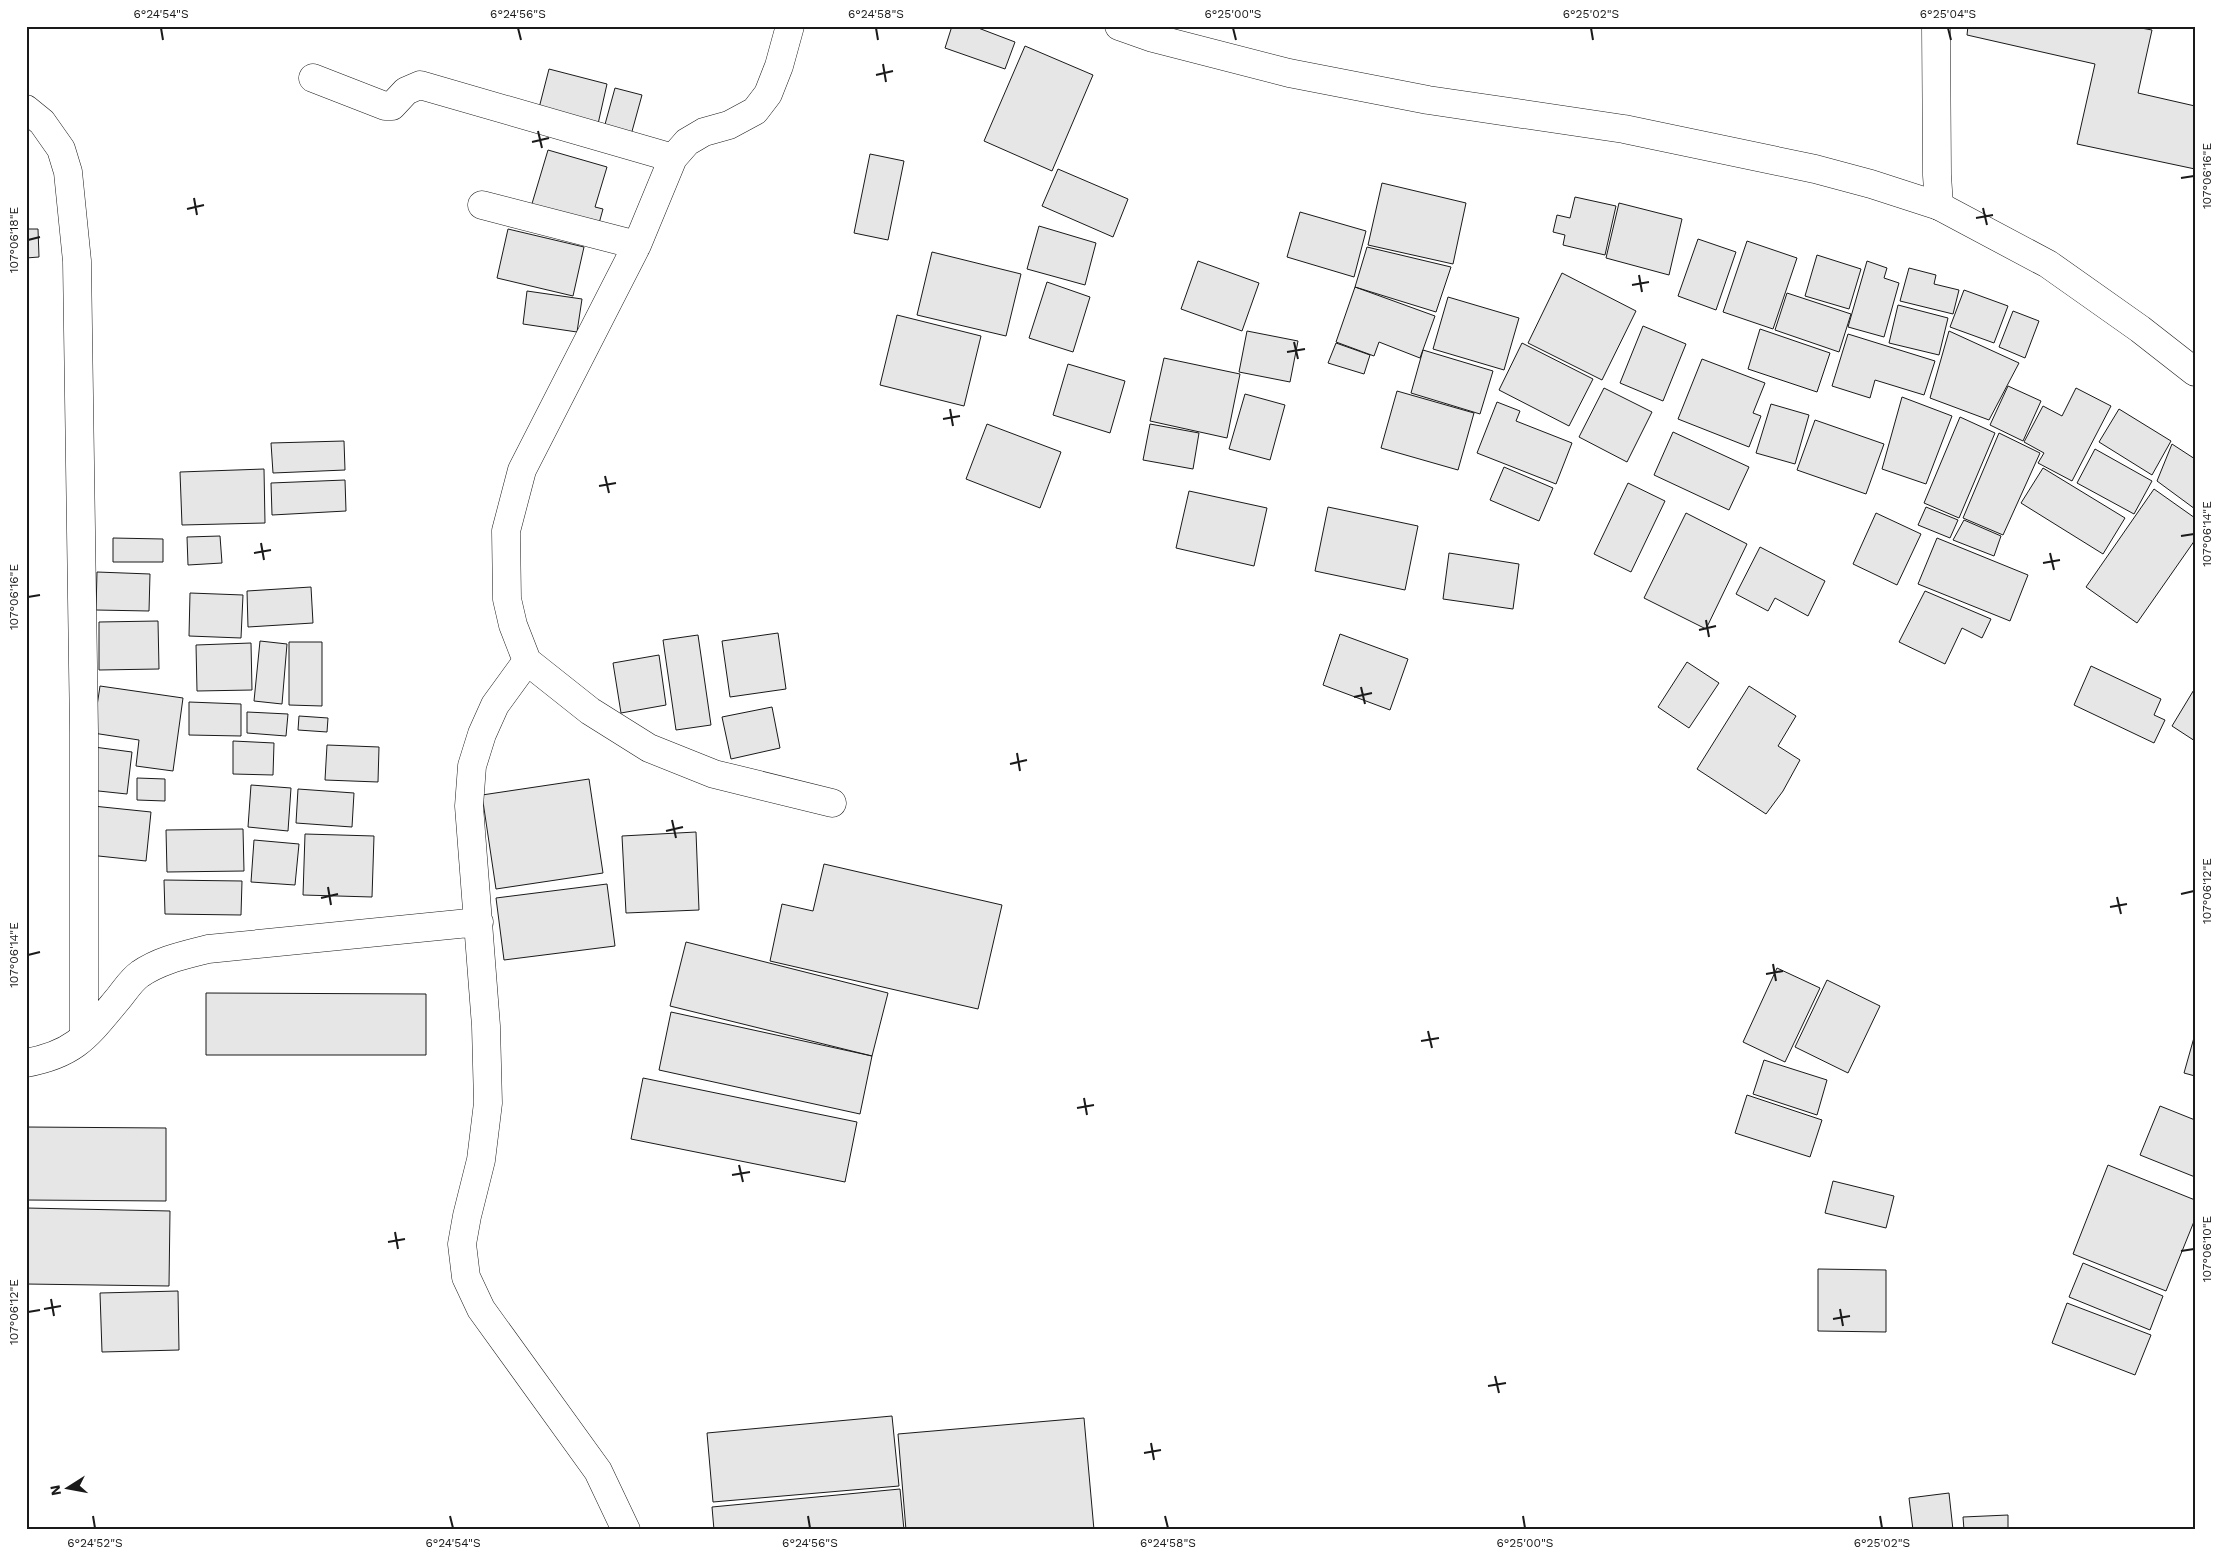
<svg xmlns="http://www.w3.org/2000/svg" width="2221" height="1556" viewBox="0 0 2221 1556" font-family="'Work Sans',sans-serif">
<style>
.building{fill:#e6e6e6;stroke:#1a1a1a}
.lines{fill:none;stroke-linecap:round;stroke-linejoin:round}
.street-casing{stroke:#1a1a1a;stroke-width:29}
.secondary-casing{stroke:#1a1a1a;stroke-width:29}
.street{stroke:#fff;stroke-width:28}
.secondary{stroke:#fff;stroke-width:28}
.ticks{fill:none;stroke:#1a1a1a;stroke-width:2}
.neatline{fill:none;stroke:#1a1a1a;stroke-width:2}
.ticks-label{font-size:12px;text-anchor:middle;fill:#1a1a1a}
</style>
<rect width="100%" height="100%" fill="#fff"/>
<path class="building" d="M952,26h21l42,16 -10,27 -60,-21z
M1968,26h162l22,4 -14,63 57,13v63l-118,-25 18,-80 -128,-29z
M1025,46l68,29 -41,96 -68,-30z
M549,69l58,15 -9,40 -59,-16z
M615,88l27,7 -11,40 -27,-7z
M548,150l59,17 -12,40 8,2 -5,18 -67,-20z
M870,154l34,7 -16,79 -34,-7z
M1058,169l70,30 -15,38 -71,-31z
M1382,183l84,20 -13,61 -85,-19z
M1575,197l41,9 -11,49 -42,-10 2,-10 -12,-3 4,-17 13,3z
M1619,203l63,16 -13,56 -63,-17z
M1300,212l66,19 -12,46 -67,-20z
M1039,226l57,17 -11,42 -58,-16z
M26,229h12l1,28 -13,1z
M508,229l76,18 -11,49 -76,-18z
M1698,239l38,13 -20,58 -38,-14z
M1747,241l50,17 -24,71 -50,-17z
M1367,247l84,20 -15,45 -81,-25z
M932,252l89,22 -15,62 -89,-21z
M1817,255l44,14 -12,40 -44,-13z
M1198,261l61,22 -17,48 -61,-22z
M1867,261l20,7 -3,10 15,5 -15,54 -36,-10z
M1909,268l27,7 -2,9 25,6 -6,24 -53,-13z
M1562,273l74,38 -34,69 -74,-37z
M1047,282l43,15 -17,55 -44,-14z
M1355,287l80,29 -15,42 -41,-16 -5,14 -38,-14z
M1964,290l44,16 -14,37 -44,-16z
M527,291l55,8 -5,33 -54,-8z
M1787,293l64,21 -12,38 -64,-22z
M1448,297l71,21 -15,52 -71,-21z
M1898,305l50,13 -9,37 -50,-12z
M2013,311l26,10 -14,37 -26,-11z
M897,315l84,21 -17,70 -84,-21z
M1643,326l43,18 -23,57 -43,-18z
M1760,329l70,24 -13,39 -69,-23z
M1247,331l51,10 -8,41 -51,-10z
M1949,331l70,32 -30,57 -59,-22z
M1848,334l87,27 -11,34 -49,-15 -5,18 -38,-12z
M1336,343l34,12 -6,19 -36,-11z
M1522,343l71,36 -24,47 -70,-36z
M1423,350l70,21 -13,43 -69,-21z
M1164,358l76,16 -13,64 -77,-17z
M1702,359l63,24 -12,30 8,3 -12,31 -71,-28z
M1068,364l57,17 -15,52 -57,-18z
M2008,386l33,15 -18,40 -33,-16z
M1604,388l48,24 -25,50 -48,-25z
M2076,388l35,18 -39,75 -34,-18 6,-10 -20,-11 19,-36 19,10z
M1397,391l77,22 -16,57 -77,-22z
M1245,394l40,11 -15,55 -41,-11z
M1902,397l50,19 -26,68 -44,-15z
M1497,402l23,9 -4,10 56,22 -16,41 -79,-31z
M1771,404l38,11 -14,49 -39,-11z
M2119,409l52,32 -19,34 -53,-33z
M1960,417l35,16 -36,85 -35,-15z
M1815,420l69,24 -18,50 -69,-24z
M987,424l74,28 -21,56 -74,-29z
M1150,424l49,9 -6,36 -50,-9z
M1673,432l76,35 -20,43 -75,-35z
M1999,433l41,20 -37,82 -40,-17z
M344,441l1,29 -72,3 -2,-30z
M2172,444l23,15v50l-38,-28z
M2095,449l57,32 -18,33 -57,-31z
M1504,467l49,21 -14,33 -49,-21z
M2043,468l82,50 -22,36 -82,-51z
M264,469l1,54 -83,2 -2,-53z
M345,480l1,31 -74,4 -1,-32z
M1628,483l37,18 -34,71 -37,-18z
M2154,489l41,29v22l-58,83 -51,-36z
M1189,491l78,17 -13,58 -78,-18z
M1328,507l90,19 -13,64 -90,-19z
M1926,507l32,13 -8,18 -32,-13z
M1686,513l61,31 -41,85 -62,-31z
M1876,513l45,21 -24,51 -44,-21z
M1964,520l37,16 -7,20 -41,-16z
M220,536l2,27 -34,2 -1,-28z
M113,538l50,1v23h-50z
M1937,538l91,37 -18,46 -92,-37z
M1760,547l65,34 -17,35 -33,-18 -7,13 -32,-17z
M1449,553l70,11 -6,45 -70,-10z
M97,572l53,2 -1,37 -53,-1z
M311,587l2,36 -65,4 -1,-36z
M1925,591l66,28 -9,19 -20,-10 -17,36 -46,-22z
M190,593l53,2 -2,43 -52,-2z
M158,621l1,48 -60,1v-48z
M778,633l8,56 -56,8 -8,-56z
M1340,634l68,25 -18,51 -67,-25z
M698,635l13,90 -35,5 -13,-90z
M260,641l27,3 -5,60 -28,-3z
M289,642h33v64l-33,-1z
M251,643l1,47 -55,1 -1,-46z
M659,655l7,50 -45,8 -8,-50z
M1687,662l32,21 -30,45 -31,-21z
M2091,666l70,33 -7,16 11,5 -11,23 -80,-38z
M100,686l83,12 -10,73 -37,-5 3,-26 -46,-7z
M1749,686l47,30 -18,30 22,14 -17,31 -17,23 -69,-45z
M2195,688v53l-23,-15z
M189,702l52,2v32l-52,-1z
M772,707l8,41 -49,11 -9,-42z
M247,712l41,2 -2,22 -39,-3z
M299,716l29,2 -1,14 -29,-2z
M233,741l41,2 -1,32 -40,-1z
M327,745l52,2 -1,35 -53,-2z
M94,747l38,5 -5,42 -38,-4z
M137,778l28,1v22l-28,-1z
M589,779l14,94 -107,16 -14,-94z
M251,785l40,3 -3,43 -40,-4z
M298,789l56,4 -2,34 -56,-4z
M93,806l58,6 -5,49 -57,-6z
M243,829l1,42 -77,1 -1,-42z
M696,832l3,78 -73,3 -4,-77z
M305,834l69,2 -2,61 -69,-2z
M254,840l45,4 -4,41 -44,-3z
M824,864l178,41 -24,104 -208,-48 12,-57 31,7z
M164,880l78,1 -1,34 -76,-1z
M607,884l8,62 -111,14 -8,-62z
M686,942l202,51 -16,63 -202,-50z
M1777,968l43,20 -35,74 -42,-20z
M1827,980l53,26 -32,67 -53,-26z
M206,993l220,1v61h-220z
M671,1012l201,44 -12,58 -201,-44z
M2195,1034v42l-11,-3z
M1764,1060l63,20 -10,35 -64,-21z
M643,1078l214,44 -12,60 -214,-43z
M1747,1095l75,25 -12,37 -75,-24z
M2160,1106l35,14v57l-55,-22z
M26,1127l140,1v73l-140,-1z
M2108,1165l87,35v19l-29,72 -93,-37z
M1833,1181l61,15 -8,32 -61,-15z
M26,1208l144,3 -1,75 -143,-2z
M2083,1263l80,33 -13,34 -81,-33z
M1818,1269l68,1v62l-68,-1z
M178,1291l1,59 -77,2 -2,-59z
M2067,1303l84,32 -16,40 -83,-32z
M892,1416l7,70 -186,16 -6,-69z
M1084,1418l10,112h-188l-8,-96z
M900,1489l4,41h-190l-2,-23z
M1949,1493l4,37h-40l-4,-32z
M2008,1515v15h-44l-1,-13z"/>
<g class="lines">
<defs>
<path id="street" d="M790,26l-11,40 -11,28 -13,17 -26,14 -25,7 -17,10 -14,16 -36,87 -115,225 -16,61 1,68 6,26 14,36 63,50 59,37 65,26 118,29
M1936,26l1,149 2,31
M313,78l72,28h7l14,-15 14,-6 253,73
M26,109l16,13 19,27 7,23 9,89 7,471v305
M482,205l155,40
M527,661l-32,44 -13,29 -10,32 -3,40 17,220 2,77 -7,57 -14,56 -5,28 4,33 15,32 117,162 28,59
M26,1063c49,-9 61,-27 91,-63 7,-8 14,-20 23,-26 20,-14 45,-19 68,-25l271,-27"/>
<path id="secondary" d="M1119,26l34,12 136,35 139,27 196,29 191,40 56,15 68,22 109,58 92,65 55,43"/>
</defs>
<use href="#street" class="street-casing"/>
<use href="#secondary" class="secondary-casing"/>
<use href="#street" class="street"/>
<use href="#secondary" class="secondary"/>
</g>
<path class="ticks" d="M161,28l2,12M518,28l3,12M876,28l2,12M1233,28l3,12M1591,28l2,12M1948,28l3,12M883,64l3,18M876,75l17,-4M538,131l4,17M532,142l17,-4M2181,178l13,-2M194,198l3,17M1983,208l4,17M187,209l17,-4M1976,218l17,-3M28,240l12,-3M1639,275l3,17M1632,285l17,-3M1294,342l4,17M1287,352l18,-3M950,409l3,17M943,419l17,-3M605,476l4,17M599,486l17,-3M2181,536l13,-2M261,543l3,17M254,553l17,-3M2050,553l4,17M2043,563l17,-3M28,597l12,-2M1706,620l3,17M1699,630l17,-4M1361,687l4,17M1354,697l18,-4M1017,753l3,18M1010,764l17,-4M672,820l4,18M666,831l17,-4M328,887l3,18M2181,894l13,-3M2117,897l4,17M321,898l17,-4M2110,907l17,-3M28,955l12,-3M1773,964l3,17M1766,974l17,-3M1428,1031l4,17M1421,1041l18,-3M1084,1098l3,17M1077,1108l17,-3M739,1165l4,17M732,1175l18,-3M395,1232l3,17M388,1242l17,-3M2181,1251l13,-2M51,1299l3,17M44,1309l17,-3M1840,1309l3,17M28,1312l12,-2M1833,1319l17,-3M1495,1376l4,17M1488,1386l18,-3M1151,1443l3,17M1144,1453l17,-3M93,1516l2,12M450,1516l3,12M808,1516l2,12M1165,1516l3,12M1523,1516l2,12M1880,1516l2,12"/>
<rect width="2221" height="1556" fill="none" stroke="#ffffff" stroke-width="55"/>
<g transform="translate(68 1488) rotate(259)" stroke="#ffffff" stroke-width="4" paint-order="stroke">
<path d="M0-4L9 19L0 12L-9 19Z" fill="#1a1a1a"/>
<text y="-8" font-size="14" font-weight="bold" text-anchor="middle" fill="#1a1a1a">N</text>
</g>
<rect x="28" y="28" width="2166" height="1500" class="neatline"/>
<g class="ticks-label">
<text x="161" y="18">6°24'54"S</text>
<text x="518" y="18">6°24'56"S</text>
<text x="876" y="18">6°24'58"S</text>
<text x="1233" y="18">6°25'00"S</text>
<text x="1591" y="18">6°25'02"S</text>
<text x="1948" y="18">6°25'04"S</text>
<text transform="translate(2207 176) rotate(-90)" y="4">107°06'16"E</text>
<text transform="translate(14 240) rotate(-90)" y="4">107°06'18"E</text>
<text transform="translate(2207 534) rotate(-90)" y="4">107°06'14"E</text>
<text transform="translate(14 597) rotate(-90)" y="4">107°06'16"E</text>
<text transform="translate(2207 891) rotate(-90)" y="4">107°06'12"E</text>
<text transform="translate(14 955) rotate(-90)" y="4">107°06'14"E</text>
<text transform="translate(2207 1249) rotate(-90)" y="4">107°06'10"E</text>
<text transform="translate(14 1312) rotate(-90)" y="4">107°06'12"E</text>
<text x="95" y="1547">6°24'52"S</text>
<text x="453" y="1547">6°24'54"S</text>
<text x="810" y="1547">6°24'56"S</text>
<text x="1168" y="1547">6°24'58"S</text>
<text x="1525" y="1547">6°25'00"S</text>
<text x="1882" y="1547">6°25'02"S</text>
</g>
</svg>
